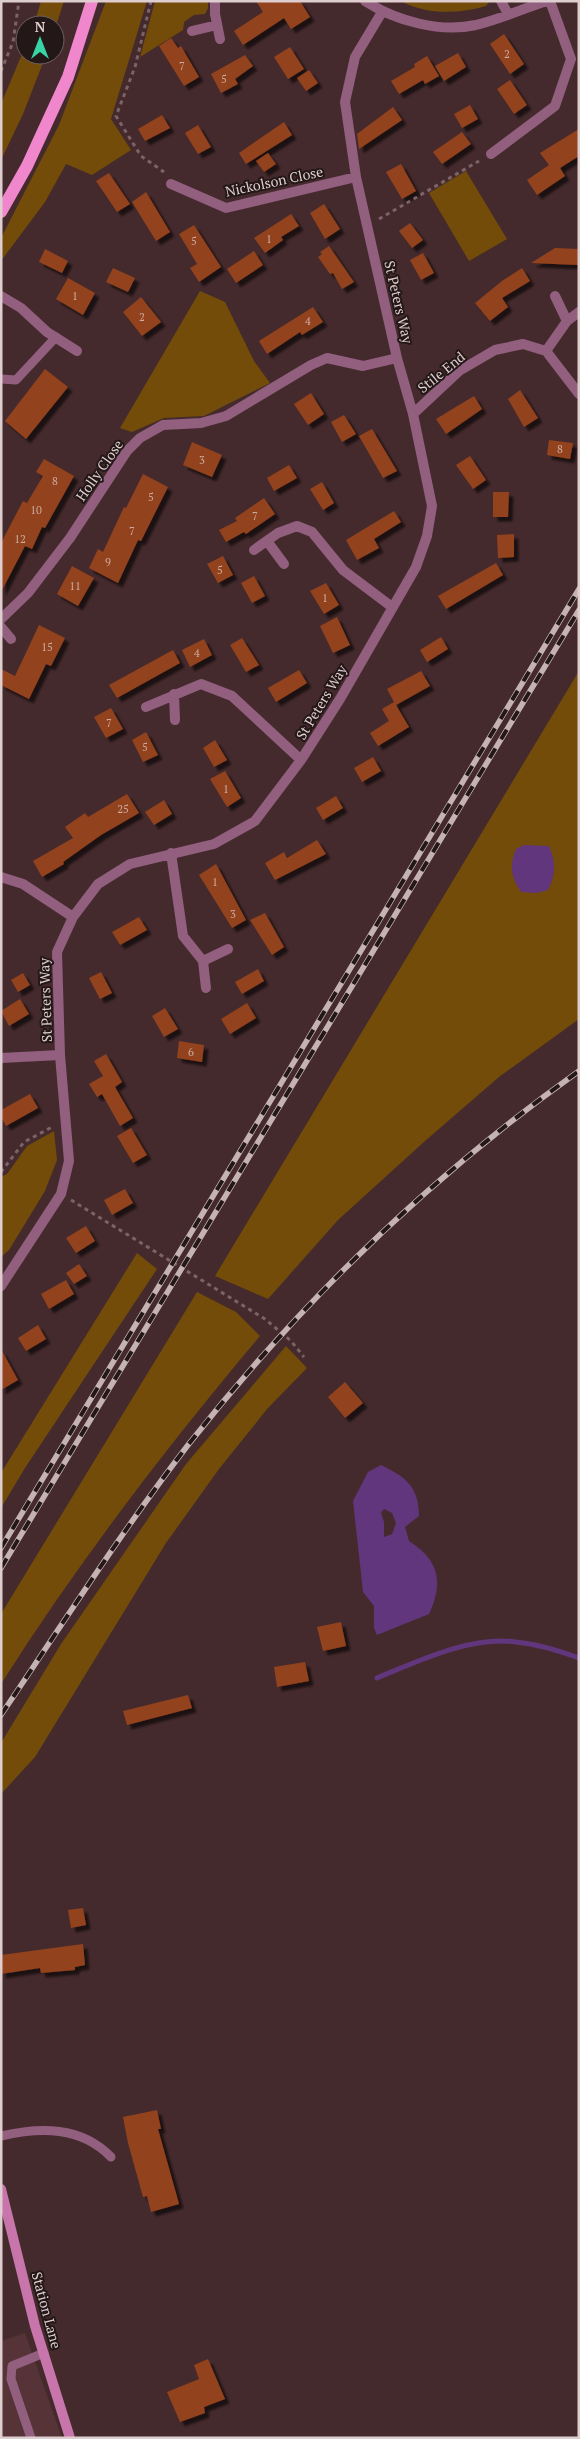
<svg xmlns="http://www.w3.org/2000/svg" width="580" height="2439" viewBox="0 0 580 2439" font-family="'PT Serif',serif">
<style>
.built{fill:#553337}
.green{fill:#724c08}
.water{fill:#61367c;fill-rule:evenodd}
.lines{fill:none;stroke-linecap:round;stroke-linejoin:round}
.stream{stroke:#61367c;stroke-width:5}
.building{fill:#92421b;filter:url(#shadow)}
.path{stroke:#7b6366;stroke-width:3;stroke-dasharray:4 4;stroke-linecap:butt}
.lane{stroke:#925f7f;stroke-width:9}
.street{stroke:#925f7f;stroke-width:10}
.secondary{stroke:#c775aa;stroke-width:10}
.primary{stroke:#f086cb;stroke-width:12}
.rail-casing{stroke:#c5b2b3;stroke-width:5.5}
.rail{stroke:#231718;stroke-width:4;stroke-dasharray:11;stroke-linecap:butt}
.labels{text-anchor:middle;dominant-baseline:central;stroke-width:4;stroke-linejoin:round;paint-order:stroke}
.number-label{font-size:11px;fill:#ccaba2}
.street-label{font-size:14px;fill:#dfcecf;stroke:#231718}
</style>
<defs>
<filter id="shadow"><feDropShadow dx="4.5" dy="4.5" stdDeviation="1" flood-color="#0009"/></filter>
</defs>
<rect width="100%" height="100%" fill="#452a2d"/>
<path class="built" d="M25,2333l37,105h-61v-97z"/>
<path class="green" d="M41,1h23l-9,28v-4h-21z
M106,1h41l-36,118 20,31 -39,25 -26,-11 -21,38 -44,59v-23l58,-113z
M155,1h53v7l-3,6 -11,1 -10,7 -1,8 -43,27z
M401,1h89l-4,5c-27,8 -60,9 -85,-5z
M25,47v8h21l-23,59 -22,46v-56z
M466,171l41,68 -38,22 -40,-68z
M200,291l25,11 29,59 16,22 -66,33 -40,2 -32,14 -12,-4z
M579,671v348l-80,58 -74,64 -87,79 -70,79 -53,-23z
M54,1131l3,29 -12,31 -36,59 -8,7v-80l6,-3 20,-28z
M137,1253l20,16 -132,199 -24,40v-35z
M197,1292l39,20 24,24c-94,112 -181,225 -259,348v-70z
M286,1346l21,22 -39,40 -49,61 -53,74 -131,214 -34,37v-51l60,-99 125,-180z"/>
<path class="water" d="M524,845l25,1c7,15 7,29 -1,44l-11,3 -16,-1c-10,-15 -12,-26 -5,-43z
M381,1465c25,12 38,22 38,51l-14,11 4,14c30,19 35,41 20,73l-52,21 -3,-7v-22l-11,-14 -10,-91 15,-29zM384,1509l8,4 4,10 -4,11 -8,3v-15l-3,-9z"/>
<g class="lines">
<path class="stream" d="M377,1678c41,-17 93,-42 139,-36 20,2 44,9 63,16"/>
</g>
<path class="building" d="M256,1h44l10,16 -19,12 -7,-11 -41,27 -9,-14 29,-19z
M504,34l20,30 -14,10 -20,-30z
M171,38l7,10 3,-2 18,31 -15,9 -25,-40z
M290,47l14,22 -16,10 -14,-22z
M458,53l8,14 -22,14 -9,-15z
M245,55l8,11 -18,13 3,5 -17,9 -10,-19z
M427,56l12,20 -14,8 -2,-4 -24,14 -8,-13 24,-14 -1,-3z
M309,70l9,13 -12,8 -9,-13z
M510,80l17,25 -13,9 -17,-25z
M470,105l8,14 -16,9 -8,-14z
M393,107l9,13 -43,29 -2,-15z
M162,115l8,13 -25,13 -7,-12z
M284,122l8,13 -46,29 -7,-11z
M198,125l13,22 -13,7 -13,-21z
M579,129v27l-19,12 5,8 -28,19 -10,-15 22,-15 -9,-12z
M462,132l9,12 -29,20 -9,-12z
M268,153l8,11 -12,8 -8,-11z
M401,164l15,27 -14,8 -16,-27z
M109,173l21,31 -13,8 -21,-31z
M146,192l24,40 -14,9 -24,-39z
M324,204l16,25 -15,10 -15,-26z
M291,214l8,12 -18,11 2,3 -18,13 -11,-15z
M410,223l13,17 -11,8 -13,-17z
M194,225l27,42 -22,15 -9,-14 7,-4 -18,-30z
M329,246l25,36 -12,7 -9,-16 -3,1 -12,-17 4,-3 -2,-2z
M555,248l24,1 -1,16 -47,-2z
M45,249l23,12 -6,12 -23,-11z
M254,251l9,14 -27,18 -9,-14z
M423,253l11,20 -13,7 -11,-20z
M113,268l22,10 -7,14 -22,-10z
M522,268l8,13 -28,17 6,9 -18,14 -15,-18 27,-22z
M68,278l27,15 -12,22 -27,-16z
M141,297l20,25 -19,14 -19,-24z
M313,307l10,15 -21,13 -2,-3 -33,22 -8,-13z
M45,369l23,18 -42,52 -21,-18z
M520,390l18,28 -14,9 -16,-28z
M311,393l13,21 -16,11 -14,-21z
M474,396l8,13 -36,25 -10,-15z
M344,415l12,19 -14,8 -11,-20z
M372,429l25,42 -14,7 -24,-42z
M549,440l24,3 -3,16 -23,-4z
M192,442l30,13 -10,22 -29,-12z
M470,456l16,24 -13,9 -17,-24z
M44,459l30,17 -29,52 -3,-1 -10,22 -7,-3 -24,46v-49l22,-42 4,2 16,-27 -7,-4z
M289,465l8,13 -23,13 -7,-13z
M143,474l25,13 -27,54 -3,-1 -20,43 -29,-15 9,-19 5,3 21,-45 2,1z
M322,482l12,21 -11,7 -13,-21z
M493,492h16l-1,25h-15z
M264,498l11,16 -29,20 -2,-2 -18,10 -7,-12 18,-9 -2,-3z
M394,511l7,11 -27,17 5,9 -22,12 -11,-20z
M514,534v23l-16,1 -1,-23z
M223,556l10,19 -15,8 -11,-19z
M496,563l7,12 -57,34 -8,-13z
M72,566l22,12 -16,28 -21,-12z
M254,576l11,20 -13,7 -11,-20z
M326,583l13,22 -15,9 -14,-23z
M337,617l13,28 -17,8 -13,-27z
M39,625l26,13 -14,28 -5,-2 -17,35 -28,-14v-16l14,7z
M441,637l7,12 -21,13 -7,-12z
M242,638l17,27 -13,7 -16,-27z
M204,639l8,16 -22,12 -8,-17z
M173,650l7,13 -63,35 -8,-13z
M299,670l8,13 -31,19 -8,-14z
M421,671l9,15 -34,19 13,22 -31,19 -8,-13 19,-12 -7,-12 12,-7 -7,-13z
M111,708l12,21 -17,9 -12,-21z
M146,732l12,23 -15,7 -11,-22z
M215,740l12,20 -13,7 -11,-19z
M373,757l8,14 -19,11 -8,-14z
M225,771l16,27 -14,9 -17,-28z
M127,794l12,19 -38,22 -38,27 1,2 -22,13 -9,-16 40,-23 -8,-11 20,-14 3,4z
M336,796l7,12 -20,12 -7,-12z
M164,800l8,14 -18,11 -9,-13z
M317,840l9,14 -51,26 -10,-17 19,-11 3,6z
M216,864l30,56 -14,8 -33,-53z
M265,913l19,34 -12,8 -22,-35z
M139,917l8,13 -27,15 -8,-13z
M258,969l6,12 -22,13 -7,-12z
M101,972l11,21 -12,6 -11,-21z
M23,973l7,12 -12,7 -7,-12z
M20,999l9,15 -20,12 -8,-15z
M247,1003l9,15 -26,16 -9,-15z
M165,1008l13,21 -14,8 -12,-21z
M179,1041l25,4 -2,17 -25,-4z
M106,1054l16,28 -7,5 18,31 -13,8 -18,-32 -5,3 -8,-13 14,-8 -9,-15z
M30,1094l8,14 -32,18 -5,-9v-7z
M131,1128l16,27 -14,8 -16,-27z
M125,1189l8,14 -21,12 -8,-15z
M86,1226l9,15 -19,12 -10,-15z
M79,1264l8,12 -13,8 -8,-11z
M66,1280l8,14 -25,15 -8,-15z
M38,1325l8,14 -20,12 -8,-13z
M1,1349l17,31 -17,10z
M345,1382l18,21 -18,15 -17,-21z
M341,1622l5,24 -23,5 -6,-24z
M305,1662l4,19 -32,6 -3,-20z
M188,1695l4,13 -65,17 -4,-14z
M83,1908l3,17 -15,3 -3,-18z
M83,1944l2,21 -10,2v3l-34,3 -1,-5 -39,6v-19z
M157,2110l4,19h-3l21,75 -28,8 -4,-16 -4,1 -15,-54 -5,-26z
M208,2359l17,40 -21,8 1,6 -25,9 -13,-30 32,-13 -5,-14z"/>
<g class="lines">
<path class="path" d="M151,1l-16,66 -19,49 25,40 23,16
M1,71l12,-29 6,-41
M379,219l100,-58
M1,1172l23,-30 30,-16
M71,1200l194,119 26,22 13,16"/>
<path class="lane" d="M1,379l15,1 40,-43
M1,2136c39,-9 80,-10 110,21
M31,2438l-20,-59 1,-13 32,-13"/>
<path class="street" d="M215,1v13l5,25
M365,1c31,20 75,32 111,24 24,-6 47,-16 70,-24
M501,1l7,13
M192,31l25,-6
M491,154l64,-48 16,-47 -21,-58
M171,184l55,24 130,-31
M1,296l20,12 26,24 30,19
M555,296l12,25
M546,351l21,-30 12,-9
M413,414l46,-43 36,-21 28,-6 23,7 33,43
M267,541l17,23
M254,550l24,-17 19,-7 15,6 31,38 49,37
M1,619l27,-26 42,-55 57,-87 13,-13 23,-13 38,-2 25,-7 85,-51 16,-7 36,8 34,-8
M1,627l10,12
M174,694l1,26
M146,707l55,-23 31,12 69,64
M171,853l12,83 20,25 3,27
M1,877l22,7 50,33
M203,961l25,-12
M1,1058l59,-3
M1,1286l60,-92 8,-33 -9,-106 -3,-103 16,-35 25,-33 32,-20 84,-20 41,-23 46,-61 39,-61 76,-132 11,-31 5,-30 -19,-92 -16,-56 -41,-181 -11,-75 10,-45 27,-45"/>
<path class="secondary" d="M1,2189l34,137 35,112"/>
<path class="primary" d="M1,212l26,-46 41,-89 24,-76"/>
<defs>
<path id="rail" d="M1,1548l578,-959
M1,1568l578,-958
M1,1715c61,-90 120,-183 187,-270 112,-142 243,-269 391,-374"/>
</defs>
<use href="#rail" class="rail-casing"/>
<use href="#rail" class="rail"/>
</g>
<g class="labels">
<g class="number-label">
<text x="507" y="54">2</text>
<text x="182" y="66">7</text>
<text x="224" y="79">5</text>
<text x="269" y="239">1</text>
<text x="194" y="241">5</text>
<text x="75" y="296">1</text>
<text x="142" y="317">2</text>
<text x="308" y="321">4</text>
<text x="560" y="449">8</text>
<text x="202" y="460">3</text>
<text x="55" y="481">8</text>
<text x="151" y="497">5</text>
<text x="36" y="510">10</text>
<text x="255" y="516">7</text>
<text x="132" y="531">7</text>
<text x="20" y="539">12</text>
<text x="108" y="562">9</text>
<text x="220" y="570">5</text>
<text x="75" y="586">11</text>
<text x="325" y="598">1</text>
<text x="47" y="647">15</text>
<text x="197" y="653">4</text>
<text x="109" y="723">7</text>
<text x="145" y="747">5</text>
<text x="226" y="789">1</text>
<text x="123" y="809">25</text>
<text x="215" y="882">1</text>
<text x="233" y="914">3</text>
<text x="191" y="1052">6</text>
</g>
<g class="street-label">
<text transform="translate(274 181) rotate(-12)">Nickolson Close</text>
<text transform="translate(399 302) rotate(77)">St Peters Way</text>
<text transform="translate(441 372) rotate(-39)">Stile End</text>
<text transform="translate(99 470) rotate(-55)">Holly Close</text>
<text transform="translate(321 702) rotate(-59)">St Peters Way</text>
<text transform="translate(45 1000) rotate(-92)">St Peters Way</text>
<text transform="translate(47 2310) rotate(75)">Station Lane</text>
</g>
</g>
<rect width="580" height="2439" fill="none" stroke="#dfcecf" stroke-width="5"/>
<g transform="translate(40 40)"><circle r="24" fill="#231718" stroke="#6e6061"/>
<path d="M0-4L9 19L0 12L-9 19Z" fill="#38d4a6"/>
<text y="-8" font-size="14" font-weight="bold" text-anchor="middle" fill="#dfcecf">N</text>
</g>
</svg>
